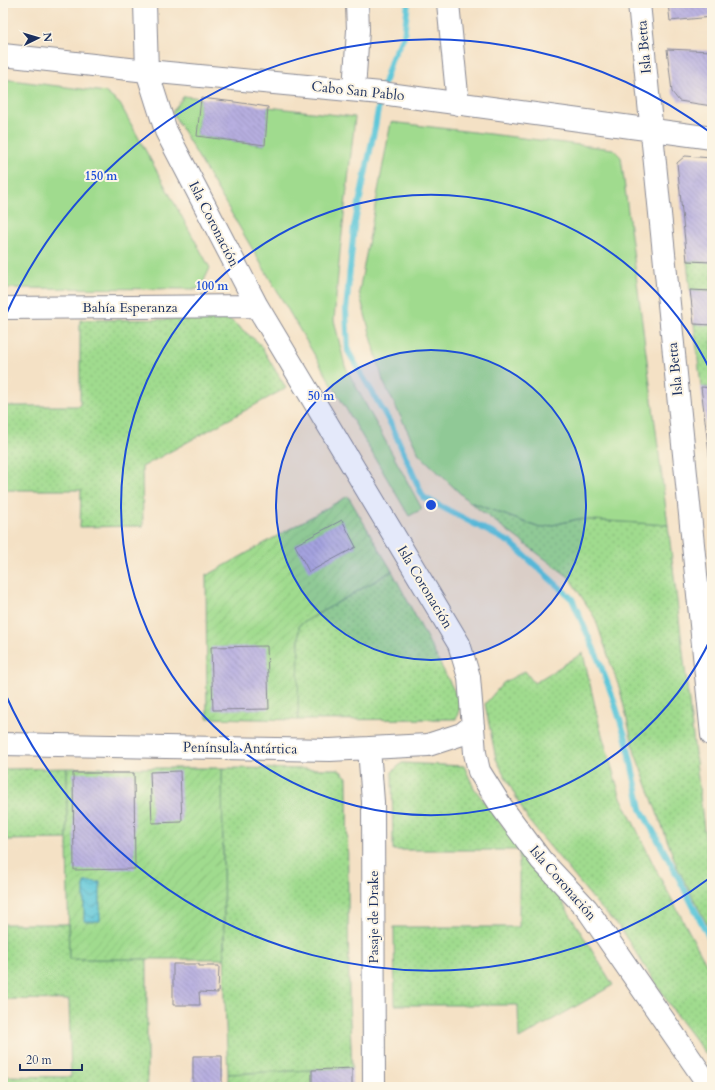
<svg xmlns="http://www.w3.org/2000/svg" width="715" height="1090" viewBox="0 0 715 1090" font-family="Cardo,serif">
<style>
.grass{fill:url(#grass-dots);stroke:#5e8576}
.park{fill:#a0db8e;stroke:#5e8576}
.garden{fill:url(#garden-furrows);stroke:#5e8576}
.water{fill:url(#water-waves);stroke:#3c7b9c}
.lines{fill:none;stroke-linecap:round;stroke-linejoin:round}
.stream{stroke:#5ec7d9;stroke-width:6}
.building{fill:url(#building-back-hatch)}
.street-casing{stroke:#888892;stroke-width:24}
.street{stroke:#fff;stroke-width:22}
.ring{fill:none;stroke:#1d4ed8;stroke-width:2}
.labels{text-anchor:middle;dominant-baseline:central;stroke-width:4;stroke-linejoin:round;paint-order:stroke}
.street-label{font-size:14px;fill:#1b2f5e;stroke:#fcf5e5}
.centre{fill:#1d4ed8;stroke:#fcf5e5;stroke-width:2}
.ring-label{font-size:12px;text-anchor:middle;font-weight:bold;fill:#1d4ed8;stroke:#fcf5e5;stroke-width:4;stroke-linejoin:round;paint-order:stroke}
</style>
<defs>
<pattern id="grass-dots" width="8" height="8" patternUnits="userSpaceOnUse"><rect width="8" height="8" fill="#a0db8e"/><path d="M2 2h.1M6 6h.1" fill="none" stroke="#89bc7d" stroke-width="1.8" stroke-linecap="round"/></pattern>
<pattern id="garden-furrows" width="10" height="10" patternUnits="userSpaceOnUse"><rect width="10" height="10" fill="#a0db8e"/><path d="M-1 1l2-2M0 10L10 0M9 11l2-2" fill="none" stroke="#89bc7d"/></pattern>
<pattern id="water-waves" width="16" height="10" patternUnits="userSpaceOnUse"><rect width="16" height="10" fill="#5ec7d9"/><path d="M0 5q4-4 8 0t8 0" fill="none" stroke="#4da2b3"/></pattern>
<pattern id="building-back-hatch" width="6" height="6" patternUnits="userSpaceOnUse"><rect width="6" height="6" fill="#b7afe0"/><path d="M-1 5l2 2M0 0l6 6M5-1l2 2" fill="none" stroke="#948fb9"/></pattern>
</defs>
<rect width="100%" height="100%" fill="#fcf5e5"/>
<filter id="ink" filterUnits="userSpaceOnUse"><feTurbulence type="fractalNoise" baseFrequency=".025" numOctaves="2"/><feDisplacementMap in="SourceGraphic" scale="8" xChannelSelector="R" yChannelSelector="G"/><feConvolveMatrix kernelMatrix="1 2 1 2 8 2 1 2 1" color-interpolation-filters="sRGB"/></filter>
<filter id="wash" filterUnits="userSpaceOnUse"><feTurbulence type="fractalNoise" baseFrequency=".012" numOctaves="4" result="noise"/><feDisplacementMap in="SourceGraphic" scale="16" xChannelSelector="R" yChannelSelector="G"/><feGaussianBlur stdDeviation="0.9" result="paint"/><feColorMatrix in="noise" values="0 0 0 0 0 0 0 0 0 0 0 0 0 0 0 0 0 1.4 0 .05"/><feComposite in="paint" operator="in"/></filter>
<g filter="url(#wash)">
<rect width="100%" height="100%" fill="#f4e1c5"/>
<path class="grass" d="M687,261l25,1v29l-22,-1z
M229,319l30,24 27,45 -144,79 1,59 -63,1 1,-37h-78v-84h77v-86z
M694,324l18,1v63l-11,-1z
M468,501l72,27 38,-9 90,6 40,338 4,18v53l-35,-67 -42,-114 -15,-63 -25,-72 -26,-41z
M392,571l69,133 -5,15 -158,1 1,-95z
M583,653l17,75 20,67 36,75 52,97 4,5v90l-35,-46 -57,-88 -21,-22 -71,-86 -32,-61 -11,-55 18,-21 22,-12 9,12z
M402,763l62,3 10,22 31,41 56,71 52,85 -94,54 -1,-34h-123l-1,-78h125v-77h-126l-1,-78z
M67,768v71l-64,1v-71z
M222,768l116,1 9,8 2,222 3,69 -124,6 -3,-73z
M3,924h65l1,35h78v128h-144v-11l68,1 -2,-77 -66,-1z"/>
<path class="park" d="M3,79l102,13 15,12 90,164 -10,21 -197,-1z
M184,96l17,2 -4,38 67,9 4,-38 87,10 -15,135 -6,68 11,46 77,143 -13,7 -237,-404z
M391,122l222,27 8,8 47,368 -90,-6 -38,9 -72,-27 -49,-47 -36,-73 -24,-89z"/>
<path class="garden" d="M348,496l44,75 -93,54 -1,95 -91,-2 -1,-144 2,1z
M67,768h155l2,191h-155l-2,-120z
M312,1070v17h-84v-13z"/>
<path class="water" d="M84,882h16v39h-16z"/>
<g class="lines">
<path class="stream" d="M408,3l-4,33 -12,22 -11,35 -6,34 -21,100 -8,83 2,41 44,75 31,71 88,46 61,56 27,62 14,37 13,41 15,70 35,64 36,70"/>
</g>
<g id="blocks">
<path class="building" d="M668,3h44v14l-42,4z
M667,49l45,2v55l-33,-5 -7,-9z
M201,98l34,4 33,5 -3,38 -68,-9z
M685,156l27,2v104l-25,-1 -10,-98z
M690,290l22,1v34l-18,-1z
M701,387l11,1v82h-1z
M342,520l14,27 -47,25 -14,-27z
M267,646l2,63 -56,1 -2,-63z
M180,771l2,51 -30,1 -2,-51z
M73,773h61l1,96 -61,1z
M173,964h26v2h20l-1,27 -19,-1 1,13h-27z
M193,1056h29v31h-29z
M352,1068v19h-40v-17z"/>
</g>
</g>
<g filter="url(#ink)">
<use href="#blocks" fill-opacity="0" stroke="#888892" stroke-width="1"/>
<g class="lines">
<defs>
<path id="street" d="M145,3l2,68 19,60 91,175 202,338 10,33 6,76 4,18 22,35 40,54 46,49 123,178
M448,3l10,101
M639,3l73,732
M3,55l144,16 234,22 331,45
M354,90l4,-60 -1,-27
M3,308l254,-2
M3,744l327,6 98,-5 34,-11 11,-9
M369,748l4,54 1,285"/>
</defs>
<use href="#street" class="street-casing"/>
<use href="#street" class="street"/>
</g>
</g>
<circle cx="431" cy="505" r="155" fill="#1d4ed8" fill-opacity=".12"/>
<g class="ring">
<circle cx="431" cy="505" r="155"/>
<path d="M712 636A310 310 0 1 1 712 374"/>
<path d="M711 877A466 466 0 0 1 4 691M4 319A466 466 0 0 1 711 133"/>
</g>
<g class="labels">
<g class="street-label">
<text transform="translate(644 47) rotate(-95)">Isla Betta</text>
<text transform="translate(358 91) rotate(6)">Cabo San Pablo</text>
<text transform="translate(214 224) rotate(63)">Isla Coronación</text>
<text x="130" y="307">Bahía Esperanza</text>
<text transform="translate(675 369) rotate(-96)">Isla Betta</text>
<text transform="translate(425 587) rotate(59)">Isla Coronación</text>
<text transform="translate(240 748) rotate(1)">Península Antártica</text>
<text transform="translate(563 883) rotate(49)">Isla Coronación</text>
<text transform="translate(373 917) rotate(-90)">Pasaje de Drake</text>
</g>
</g>
<circle cx="431" cy="505" r="6" class="centre"/>
<g class="ring-label">
<text x="101" y="180">150 m</text>
<text x="212" y="290">100 m</text>
<text x="321" y="400">50 m</text>
</g>
<rect width="715" height="1090" fill="none" stroke="#fcf5e5" stroke-width="16"/>
<g transform="translate(38 38) rotate(85)" stroke="#fcf5e5" stroke-width="3" paint-order="stroke">
<path d="M0-3L7 15L0 10L-7 15Z" fill="#1b2f5e"/>
<text y="-6" font-size="11" font-weight="bold" text-anchor="middle" fill="#1b2f5e">N</text>
</g>
<path d="M20 1064v6h62v-6" fill="none" stroke="#1b2f5e" stroke-width="2"/>
<text x="26" y="1064" font-size="12" fill="#1b2f5e" stroke="#fcf5e5" stroke-width="3" paint-order="stroke">20 m</text>
</svg>
